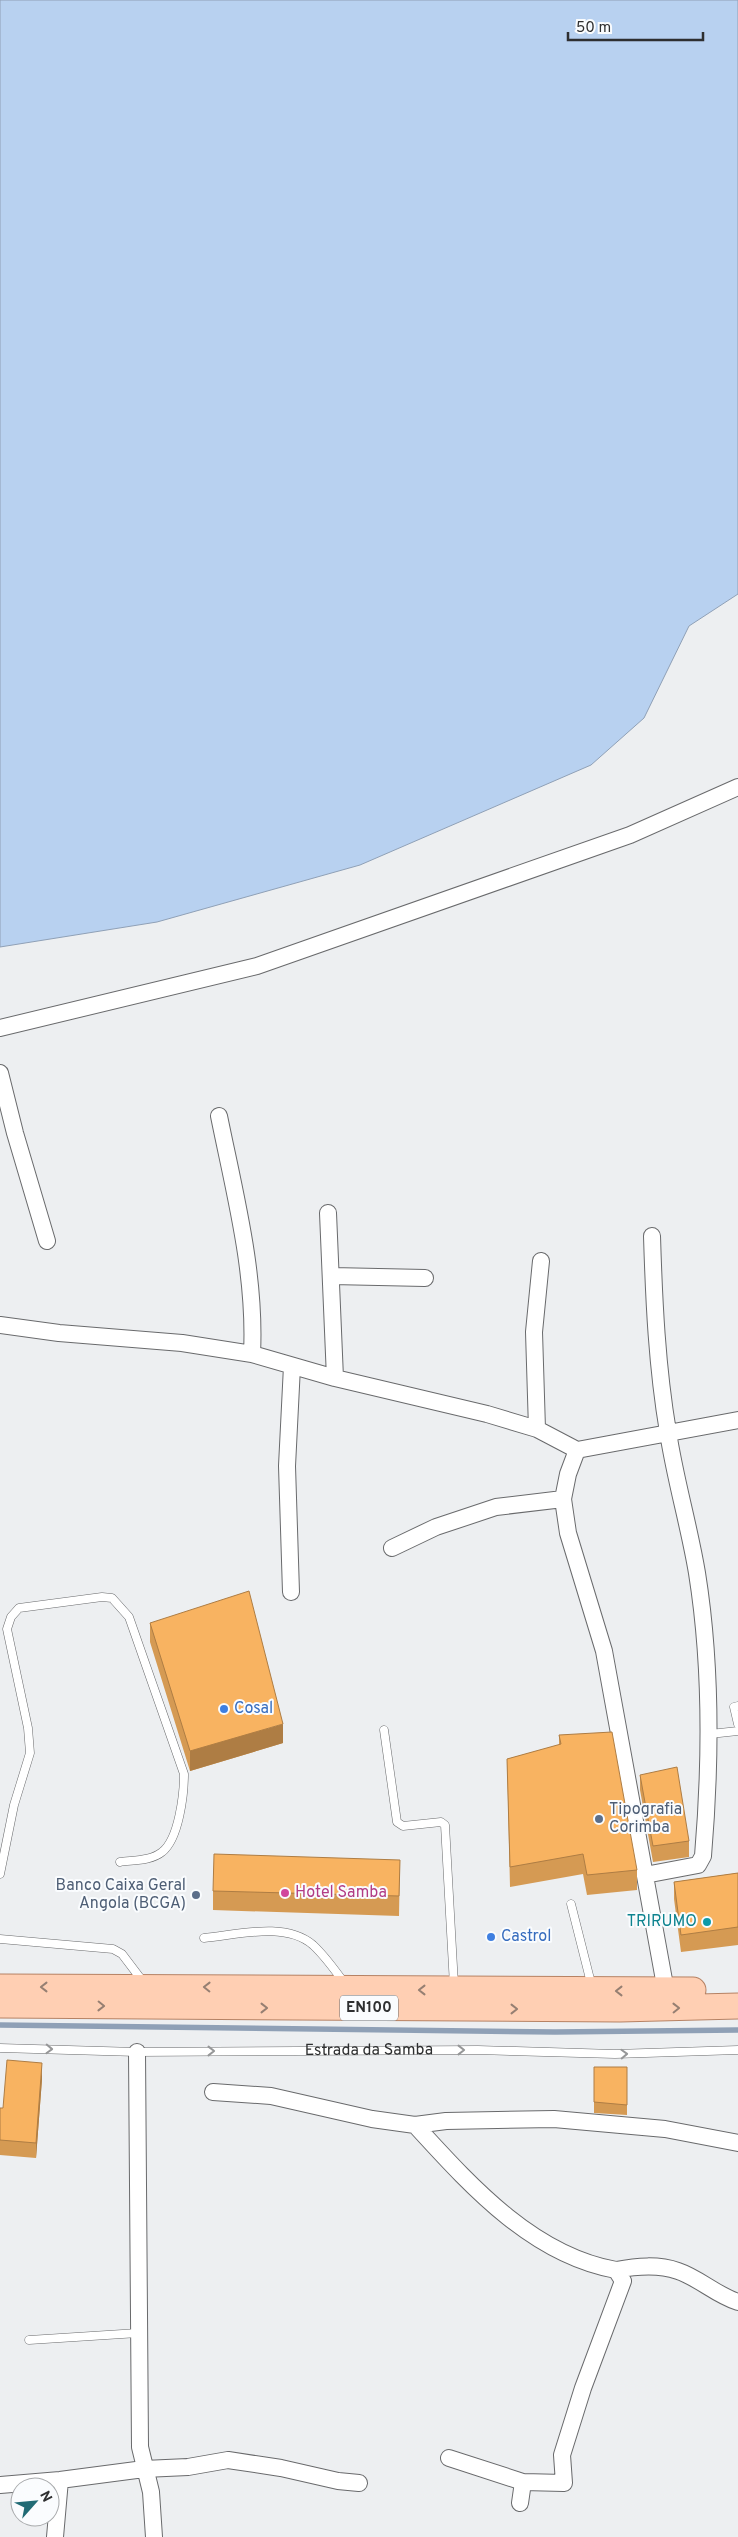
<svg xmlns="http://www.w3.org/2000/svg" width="738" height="2537" viewBox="0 0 738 2537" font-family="Overpass,sans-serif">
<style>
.water{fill:#b8d1f0;stroke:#8fa0b6}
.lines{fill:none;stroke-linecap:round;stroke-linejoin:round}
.stream{stroke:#8fa0b6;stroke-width:5.5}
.lane-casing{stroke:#696a6c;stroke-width:9}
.street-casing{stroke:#696a6c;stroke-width:18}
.primary-casing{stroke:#b68264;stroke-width:27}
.lane{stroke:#fff;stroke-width:8}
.street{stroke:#fff;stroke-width:16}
.primary{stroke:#ffcfb3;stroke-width:25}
.wall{fill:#d59a53}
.shaded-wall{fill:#ae7d44}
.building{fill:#f8b361;stroke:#ae7d44}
.oneway{stroke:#967f72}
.oneway2{stroke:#969798}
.shop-dot{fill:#3f7fe0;stroke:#fafcfe;stroke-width:2}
.service-dot{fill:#5c6f8a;stroke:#fafcfe;stroke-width:2}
.hotel-dot{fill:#d1479c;stroke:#fafcfe;stroke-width:2}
.culture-dot{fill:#0f9aa8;stroke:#fafcfe;stroke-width:2}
.labels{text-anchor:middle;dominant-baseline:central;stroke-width:4;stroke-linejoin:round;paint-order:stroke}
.shield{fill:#fafcfe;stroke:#6b6c6e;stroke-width:1}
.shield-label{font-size:15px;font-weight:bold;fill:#2e2f30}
.shop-label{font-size:16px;fill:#366cbe;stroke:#fafcfe;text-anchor:start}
.service-label{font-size:16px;fill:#4e5e75;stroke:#fafcfe;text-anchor:start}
.hotel-label{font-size:16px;fill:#b23c85;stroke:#fafcfe;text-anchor:start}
.culture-label{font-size:16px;fill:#0d838f;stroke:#fafcfe;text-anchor:end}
.street-label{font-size:16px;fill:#2e2f30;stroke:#fafcfe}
</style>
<rect width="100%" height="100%" fill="#edeff1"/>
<path class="water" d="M0,0h738v594l-49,32 -45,92 -53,47 -231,100 -203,57 -157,25z"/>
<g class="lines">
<path class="stream" d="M0,2025l555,7 183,-2"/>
<defs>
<g id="lane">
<path d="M738,1706l-4,1 4,17"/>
<path d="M384,1730l13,92 6,4 38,-4 4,3 9,160"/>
<path d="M710,1734l28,-3"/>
<path d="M0,1874l14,-69 16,-52 -2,-25 -21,-99 4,-12 8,-9 83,-11 10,1 17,19 55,157c0,20 -5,65 -22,78 -11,9 -29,8 -42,10"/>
<path d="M571,1904l21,83"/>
<path d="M204,1938c33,-3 81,-17 109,7 12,11 22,25 32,39"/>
<path d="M0,1939l113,10 9,5 22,29"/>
<path id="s1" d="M0,2048l137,4 341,-2 137,4 123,-4"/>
<path d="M29,2340l109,-7"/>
</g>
<path id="street" d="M0,1028l257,-62 373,-131 108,-48
M0,1073l15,60 32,108
M219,1116c16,79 37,158 33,238
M328,1213l7,165
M332,1276l93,2
M0,1325l59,8 123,10 70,11 83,24 152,36 50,15 40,21 161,-30
M537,1429l-3,-97 7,-71
M577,1450l-9,24 -5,25 5,34 36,118 62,340
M392,1548l44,-21 60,-20 67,-8
M291,1592l-4,-126 5,-100
M645,1875l53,-10 5,-9c8,-95 9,-189 -6,-283 -8,-48 -22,-94 -29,-141 -11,-65 -14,-130 -16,-196
M137,2052l3,395 11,45 3,45
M213,2092l58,4 101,23 43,6 31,-4 108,-2 111,10 73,14
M415,2125c55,60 117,130 201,145l7,11 -40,107 -21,67 2,28 -41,-1 -74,-24
M616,2270c21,-4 42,-6 62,1 21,7 38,24 60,31
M0,2485l60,-5 84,-11 44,-2 40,-7 53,8 57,13 21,2
M520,2503l3,-21
M55,2537l5,-57"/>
<path id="primary" d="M0,1987l693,3
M0,2005l620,4 118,-3"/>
</defs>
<use href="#lane" class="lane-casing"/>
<use href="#street" class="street-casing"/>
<use href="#primary" class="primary-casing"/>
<use href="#lane" class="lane"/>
<use href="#street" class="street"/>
<use href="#primary" class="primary"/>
</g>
<path class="wall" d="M150,1623l133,120 -93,28 -40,-129z
M559,1735l78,135v20l-50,5 -4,-21 -73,13 -3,-128 52,-14z
M640,1775l49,66v16l-36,5 -13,-72z
M400,1860l-1,56 -186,-6v-19z
M738,1873v72l-57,7 -7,-53v-17z
M594,2067h33v48l-33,-2z
M42,2079l-6,79 -36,-3v-47h3z"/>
<path class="shaded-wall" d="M283,1724v19l-93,28v-20z
M42,2063v16l-6,79v-15z"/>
<path class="building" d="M249,1591l34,133 -93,27 -40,-128z
M612,1732l25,138 -50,5 -4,-21 -73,13 -3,-108 54,-15 -2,-9z
M677,1767l12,74 -36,5 -13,-71z
M214,1854l186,6 -1,36 -186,-5z
M738,1873v54l-57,8 -7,-53z
M7,2060l35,3 -6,80 -36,-3v-32h3z
M594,2067h33v38l-33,-3z"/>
<defs><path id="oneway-chevron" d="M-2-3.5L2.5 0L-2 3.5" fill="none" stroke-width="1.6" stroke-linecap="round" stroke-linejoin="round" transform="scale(1.25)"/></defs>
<g class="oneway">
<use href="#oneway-chevron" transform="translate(44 1987) rotate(180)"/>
<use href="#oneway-chevron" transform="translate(207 1987) rotate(-179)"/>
<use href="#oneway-chevron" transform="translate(422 1990) rotate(-180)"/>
<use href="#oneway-chevron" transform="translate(619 1991) rotate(180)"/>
<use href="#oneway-chevron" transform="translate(101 2006) rotate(1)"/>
<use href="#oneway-chevron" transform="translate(264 2008)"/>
<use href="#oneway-chevron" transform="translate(676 2008) rotate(-1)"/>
<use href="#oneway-chevron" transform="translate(514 2009)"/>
</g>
<g class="oneway2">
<use href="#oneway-chevron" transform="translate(49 2049) rotate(2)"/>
<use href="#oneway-chevron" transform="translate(461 2050)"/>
<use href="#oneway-chevron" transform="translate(211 2051)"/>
<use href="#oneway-chevron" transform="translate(624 2054) rotate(-2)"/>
</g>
<g class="shop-dot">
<circle cx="224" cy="1709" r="5"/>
<circle cx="491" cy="1937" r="5"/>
</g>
<g class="service-dot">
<circle cx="599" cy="1819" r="5"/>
<circle cx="196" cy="1895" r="5"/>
</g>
<circle class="hotel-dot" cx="285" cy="1893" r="5"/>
<circle class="culture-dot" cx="707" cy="1922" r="5"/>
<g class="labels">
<rect class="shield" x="340" y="1995.5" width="58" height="25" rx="4"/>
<g class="shield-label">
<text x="369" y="2008">EN100</text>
</g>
<g class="shop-label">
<text x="234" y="1709">Cosal</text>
<text x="501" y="1937">Castrol</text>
</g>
<g class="service-label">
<text x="609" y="1810">Tipografia<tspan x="609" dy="18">Corimba</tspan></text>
<text x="186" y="1886" text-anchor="end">Banco Caixa Geral<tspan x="186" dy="18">Angola (BCGA)</tspan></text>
</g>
<g class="hotel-label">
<text x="295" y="1893">Hotel Samba</text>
</g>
<g class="culture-label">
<text x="697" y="1922">TRIRUMO</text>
</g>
<g class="street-label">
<text stroke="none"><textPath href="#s1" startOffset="369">Estrada da Samba</textPath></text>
</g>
</g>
<g transform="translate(35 2502) rotate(63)"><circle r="24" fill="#fafcfe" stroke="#a8aaac"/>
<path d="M0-4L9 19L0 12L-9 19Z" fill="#216b75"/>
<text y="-8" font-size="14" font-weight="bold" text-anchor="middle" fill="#2e2f30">N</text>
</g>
<path d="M568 32v8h135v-8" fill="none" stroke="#2e2f30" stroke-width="2.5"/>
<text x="576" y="32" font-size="15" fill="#2e2f30" stroke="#fafcfe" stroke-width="4" paint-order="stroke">50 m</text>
</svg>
